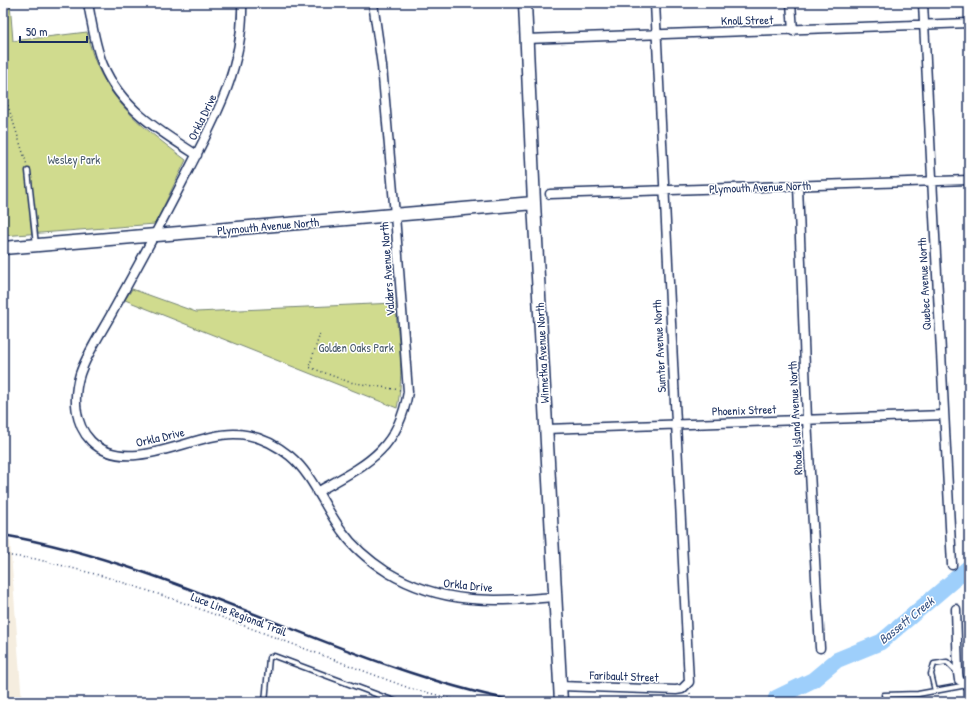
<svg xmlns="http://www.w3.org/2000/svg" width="972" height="705" viewBox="0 0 972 705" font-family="'Patrick Hand',sans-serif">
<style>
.built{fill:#f5eddf}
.green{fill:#d0db8e;stroke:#768576}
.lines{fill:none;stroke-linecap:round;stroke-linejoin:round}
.river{stroke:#9ecffb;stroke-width:16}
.lane-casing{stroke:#1b2f5e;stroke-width:7}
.street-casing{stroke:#1b2f5e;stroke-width:11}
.secondary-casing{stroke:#1b2f5e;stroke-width:15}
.path{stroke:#1b2f5e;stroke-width:1.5;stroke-dasharray:1 3;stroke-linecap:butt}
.lane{stroke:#fff;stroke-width:4}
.street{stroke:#fff;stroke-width:8}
.secondary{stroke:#fff;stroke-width:12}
.rail{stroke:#1b2f5e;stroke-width:2.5}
.labels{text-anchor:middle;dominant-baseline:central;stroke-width:3;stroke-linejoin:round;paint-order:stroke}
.street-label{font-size:12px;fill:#1b2f5e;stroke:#fff}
.park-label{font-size:12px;fill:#485a6a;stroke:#fff}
.water-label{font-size:13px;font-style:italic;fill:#3c5785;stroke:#fff}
</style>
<rect width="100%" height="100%" fill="#fff"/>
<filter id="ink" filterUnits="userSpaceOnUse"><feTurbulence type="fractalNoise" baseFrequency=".025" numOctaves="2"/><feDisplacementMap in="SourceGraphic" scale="8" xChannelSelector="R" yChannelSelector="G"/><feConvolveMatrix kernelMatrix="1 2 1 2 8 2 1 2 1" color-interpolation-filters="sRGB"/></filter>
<g filter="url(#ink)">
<path class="built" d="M3,540l7,1 12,161h-19z"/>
<path class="green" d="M3,3h7l3,38 74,-9c12,63 50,91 99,128l-31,64 -152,12z
M132,289l64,23 199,-9c3,35 10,70 2,105l-272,-108z"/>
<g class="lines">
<path class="river" d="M776,698l37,-18 24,-20 44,-18 88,-75"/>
<defs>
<path id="lane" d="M28,171l8,74
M935,691l-4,-17 3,-10 13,-2 11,11
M884,695l34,-1 49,-9
M265,702l4,-44 5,-2 123,46"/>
<path id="street" d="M88,3c4,21 7,43 15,62 18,43 56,66 94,90
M242,3c2,63 -26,114 -54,168 -24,47 -49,93 -75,140 -10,19 -26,42 -33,63 -7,22 -6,50 11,67 36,36 100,-7 143,-7 20,0 40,9 56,22 23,19 34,51 52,75 12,17 28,30 45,41 55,33 107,30 168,25
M791,3l2,28
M923,3l29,562
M526,39l443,-16
M798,186l9,233 13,229
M550,194l419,-14
M546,429l398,-14
M317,492c48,-27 81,-41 91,-100l-13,-177 -13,-149 -9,-63
M956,609l2,64 1,7 10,5
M560,686l116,4 6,-1 7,-7 -34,-679"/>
<path id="secondary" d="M525,3l9,200 27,499
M3,248l531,-45"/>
</defs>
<use href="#lane" class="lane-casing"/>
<use href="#street" class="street-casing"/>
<use href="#secondary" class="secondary-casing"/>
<path class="path" d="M3,90l24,75
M320,334l-11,33 40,15 51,8
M3,555l33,4 67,17 73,24 233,88 56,14
M690,693l2,9"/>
<use href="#lane" class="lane"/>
<use href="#street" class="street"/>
<use href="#secondary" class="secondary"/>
<path class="rail" d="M3,535c180,31 338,132 517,167"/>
</g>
</g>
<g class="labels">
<g class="street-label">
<text transform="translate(747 20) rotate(-1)">Knoll Street</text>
<text transform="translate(202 117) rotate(-64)">Orkla Drive</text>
<text transform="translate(760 187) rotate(-2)">Plymouth Avenue North</text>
<text transform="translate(268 226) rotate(-5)">Plymouth Avenue North</text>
<text transform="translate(387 269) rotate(-94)">Valders Avenue North</text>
<text transform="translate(924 284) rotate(-93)">Quebec Avenue North</text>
<text transform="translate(659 346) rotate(-93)">Sumter Avenue North</text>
<text transform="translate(542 353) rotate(-93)">Winnetka Avenue North</text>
<text transform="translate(744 410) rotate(-2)">Phoenix Street</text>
<text transform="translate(795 418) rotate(-93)">Rhode Island Avenue North</text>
<text transform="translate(160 437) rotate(-13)">Orkla Drive</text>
<text transform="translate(468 585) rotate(6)">Orkla Drive</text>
<text transform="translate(239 614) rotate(21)">Luce Line Regional Trail</text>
<text transform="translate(624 676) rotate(2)">Faribault Street</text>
</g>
<g class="park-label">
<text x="74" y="159">Wesley Park</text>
<text x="356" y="347">Golden Oaks Park</text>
</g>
<g class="water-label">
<text transform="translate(906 620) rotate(-39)">Bassett Creek</text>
</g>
</g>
<rect width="972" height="705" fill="none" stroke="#fff" stroke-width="16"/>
<rect x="8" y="8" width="956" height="689" fill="none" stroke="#1b2f5e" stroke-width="1.5" filter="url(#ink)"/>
<path d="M20 36v6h67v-6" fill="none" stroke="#1b2f5e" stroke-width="2"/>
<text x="26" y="36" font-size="12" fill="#1b2f5e" stroke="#ffffff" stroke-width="3" paint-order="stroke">50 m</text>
</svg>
